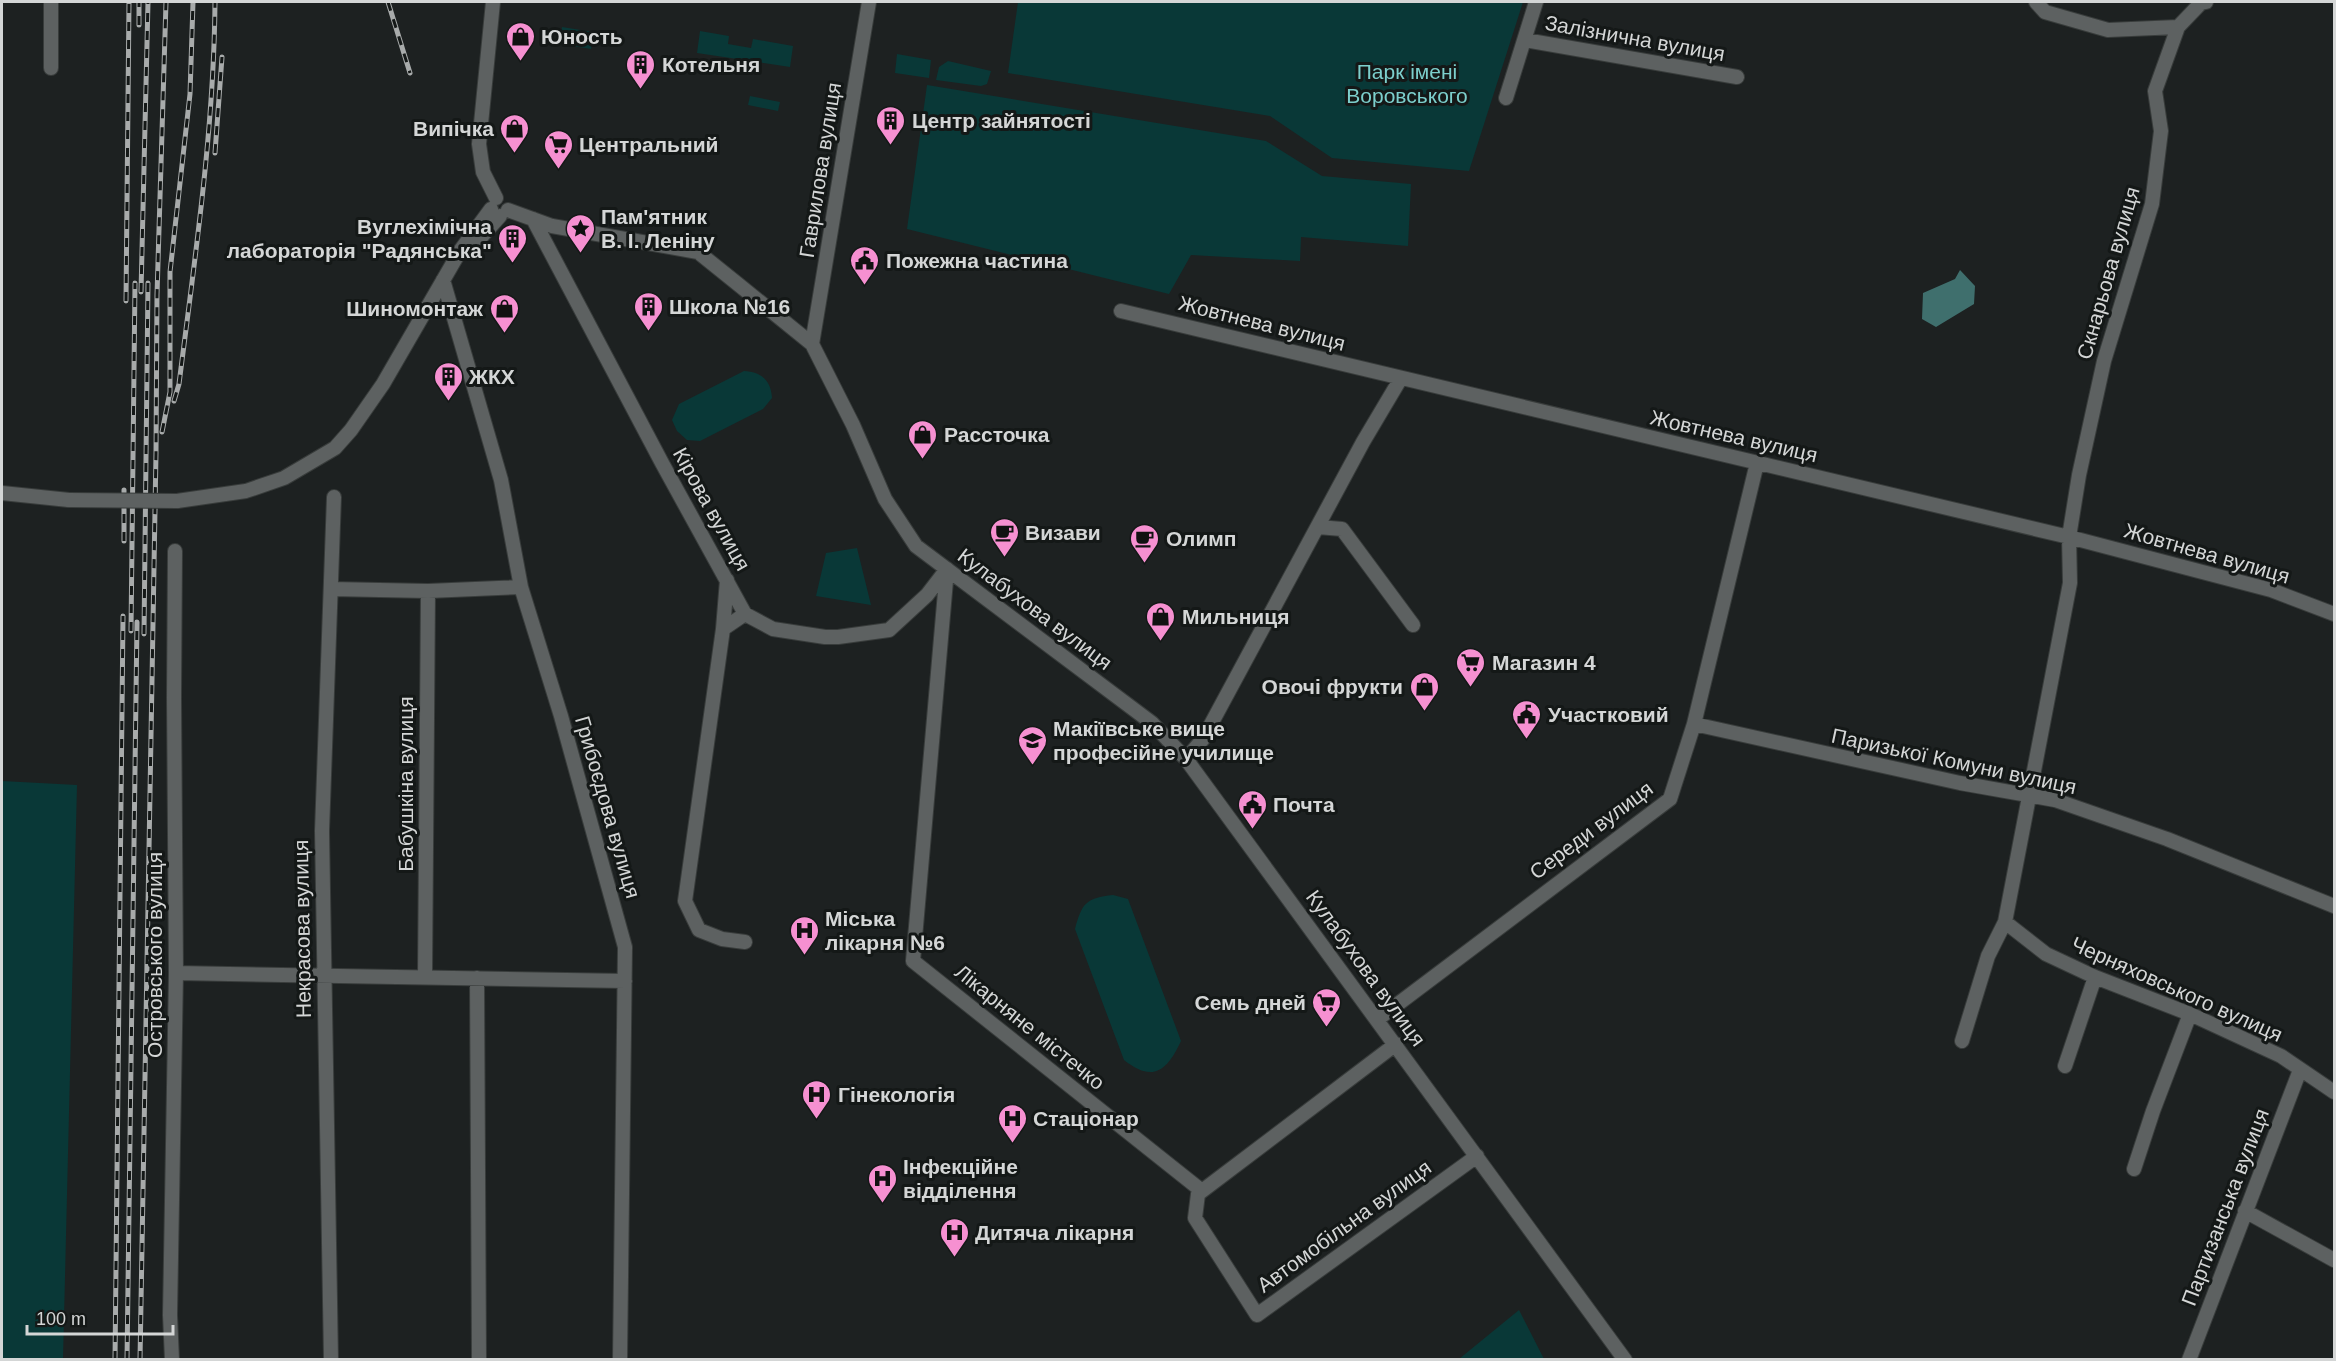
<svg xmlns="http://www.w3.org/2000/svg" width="2336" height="1361" viewBox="0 0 2336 1361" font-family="Arial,sans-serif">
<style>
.green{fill:#093837}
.water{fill:#3f6f6d}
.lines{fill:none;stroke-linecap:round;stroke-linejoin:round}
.minor-casing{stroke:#383c3b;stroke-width:16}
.minor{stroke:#5d6161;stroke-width:14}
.rail-casing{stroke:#a8abab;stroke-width:5}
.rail{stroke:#141817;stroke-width:3;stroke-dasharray:9;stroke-linecap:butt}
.minor-bridge-casing{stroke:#383c3b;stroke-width:16;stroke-linecap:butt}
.minor-bridge{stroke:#5d6161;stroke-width:14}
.labels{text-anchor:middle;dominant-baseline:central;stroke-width:6;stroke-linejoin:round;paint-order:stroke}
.poi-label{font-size:21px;font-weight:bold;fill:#d4d6d6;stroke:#141817;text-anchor:start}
.street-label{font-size:21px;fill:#d4d6d6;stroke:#141817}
.park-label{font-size:21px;fill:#7ccfcc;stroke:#141817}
</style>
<rect width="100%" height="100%" fill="#1d2121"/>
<path class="green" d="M1018,2h505l-54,169 -137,-13 -62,-42 -262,-43z
M562,27l31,5 -2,17 -31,-5z
M700,31l29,5 -1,8 23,4 2,-9 40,7 -3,21 -93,-14z
M897,54l34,6 -2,18 -34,-5z
M948,61l43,10 -4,13 -6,2 -45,-6 3,-13z
M927,85l339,56 56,35 89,8 -3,62 -107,-9 -1,24 -109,-6 -22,39 -262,-65z
M750,96l30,6 -2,9 -30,-6z
M744,371c17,1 27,9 28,27l-9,11 -63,32 -13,-1 -10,-9 -5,-11 7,-16z
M857,548l14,57 -55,-9 10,-43z
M2,781l75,4 -14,574h-61z
M1113,895l15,4 53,142c-14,30 -28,42 -57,19l-49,-131c7,-26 11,-31 38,-34z
M1519,1310l25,49h-85z"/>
<path class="water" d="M1960,270l15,16 -1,18 -38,23 -14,-8 1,-26 32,-14z"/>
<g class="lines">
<defs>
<path id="minor" d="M493,2l-14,142 4,28 13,26
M2178,27l23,-24 5,-1
M1525,40l212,37
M51,68v-66
M1506,98l30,-96
M508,210l44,16 146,26 41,33 73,59 41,81 32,74 31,47 236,177 34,36 439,601
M533,219l129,244 83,151 28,15 52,8h13l51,-7 38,-35 20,-26
M474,245l26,-29
M443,280l58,200 20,107 40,129 64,231 -5,413
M1121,311l948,226 202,53 63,24
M812,344l57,-342
M2,493l67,7
M177,501l69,-10 38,-13 51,-30 16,-18 32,-46 77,-133 31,-42
M1318,527l24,2 71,96
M947,569l-34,392 289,230
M331,589l97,2 93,-4
M723,629l4,-49
M1694,724l266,59 95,17 112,39 167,67
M1186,759l17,-20 160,-297 38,-64
M2005,922l41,32 49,23 95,37 91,42 53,36
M745,942l-23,-3 -23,-9 -14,-29 38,-272 22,-15
M176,973l449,8
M425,977l3,-386
M477,978l2,382
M1378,1019l292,-220 24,-75 63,-261
M1962,1041l26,-85 17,-34 65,-339 -1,-46 10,-62 25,-114 48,-157 9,-73 -6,-40 23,-64 -70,3 -63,-18 -9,-10
M1396,1044l-198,150 -3,24 62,97 220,-159
M2065,1066l30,-89
M2134,1169l19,-58 37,-97
M2245,1211l89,49
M172,1360l-2,-45 6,-342 -2,-276 1,-146
M331,1360l-9,-529 12,-334
M2189,1360l111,-290"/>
</defs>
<use href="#minor" class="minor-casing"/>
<use href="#minor" class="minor"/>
<defs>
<path id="rail" d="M388,2l22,71
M139,25v-23
M215,153l7,-96
M141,292l7,-290
M126,301l3,-299
M174,401l5,-17c16,-127 35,-254 36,-382
M162,432l8,-40v-120l20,-178 3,-92
M124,541v-51
M131,631l4,-348
M144,634l4,-351
M115,1360l8,-744
M127,1360l10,-738
M140,1360l16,-907 1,-158 9,-293"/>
</defs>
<use href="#rail" class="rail-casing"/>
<use href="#rail" class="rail"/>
<defs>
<path id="minor-bridge" d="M69,500l108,1"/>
</defs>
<use href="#minor-bridge" class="minor-bridge-casing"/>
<use href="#minor-bridge" class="minor-bridge"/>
</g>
<defs>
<symbol id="shop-pin" viewBox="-11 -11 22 30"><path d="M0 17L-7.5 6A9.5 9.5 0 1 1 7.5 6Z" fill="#f690d1" stroke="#141817"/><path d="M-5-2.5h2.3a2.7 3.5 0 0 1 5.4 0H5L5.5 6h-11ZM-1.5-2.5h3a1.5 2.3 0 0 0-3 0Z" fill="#111"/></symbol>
<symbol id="building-pin" viewBox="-11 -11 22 30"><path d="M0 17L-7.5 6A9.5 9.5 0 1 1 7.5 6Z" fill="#f690d1" stroke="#141817"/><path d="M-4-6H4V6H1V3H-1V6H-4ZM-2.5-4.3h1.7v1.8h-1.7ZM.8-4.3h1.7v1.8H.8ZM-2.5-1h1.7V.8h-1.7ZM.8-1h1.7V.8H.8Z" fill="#111"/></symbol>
<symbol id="supermarket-pin" viewBox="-11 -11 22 30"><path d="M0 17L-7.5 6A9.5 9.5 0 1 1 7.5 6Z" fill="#f690d1" stroke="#141817"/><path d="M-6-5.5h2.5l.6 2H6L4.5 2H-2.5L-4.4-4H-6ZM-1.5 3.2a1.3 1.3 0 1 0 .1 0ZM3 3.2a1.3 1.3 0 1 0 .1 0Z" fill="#111"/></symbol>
<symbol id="sight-pin" viewBox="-11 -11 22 30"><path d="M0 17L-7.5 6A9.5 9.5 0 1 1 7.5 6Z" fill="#f690d1" stroke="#141817"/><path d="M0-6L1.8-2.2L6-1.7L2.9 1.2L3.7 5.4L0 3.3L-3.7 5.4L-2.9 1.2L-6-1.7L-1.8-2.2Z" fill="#111"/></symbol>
<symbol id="civic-pin" viewBox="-11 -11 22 30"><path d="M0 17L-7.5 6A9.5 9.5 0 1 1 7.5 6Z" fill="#f690d1" stroke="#141817"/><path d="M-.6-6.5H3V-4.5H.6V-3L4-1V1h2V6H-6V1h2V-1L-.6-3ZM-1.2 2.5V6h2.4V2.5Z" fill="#111"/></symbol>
<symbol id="cafe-pin" viewBox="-11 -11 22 30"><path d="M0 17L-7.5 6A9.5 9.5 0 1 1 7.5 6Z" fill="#f690d1" stroke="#141817"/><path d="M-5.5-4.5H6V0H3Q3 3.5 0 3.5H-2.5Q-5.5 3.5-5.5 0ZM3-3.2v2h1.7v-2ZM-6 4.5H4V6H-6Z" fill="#111"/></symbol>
<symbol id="university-pin" viewBox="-11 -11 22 30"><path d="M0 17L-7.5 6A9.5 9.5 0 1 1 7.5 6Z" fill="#f690d1" stroke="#141817"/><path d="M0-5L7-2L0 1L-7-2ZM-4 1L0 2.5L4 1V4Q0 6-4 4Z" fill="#111"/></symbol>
<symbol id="hospital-pin" viewBox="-11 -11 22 30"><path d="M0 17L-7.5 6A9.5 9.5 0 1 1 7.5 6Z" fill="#f690d1" stroke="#141817"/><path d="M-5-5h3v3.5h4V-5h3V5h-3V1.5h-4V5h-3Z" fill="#111"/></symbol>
</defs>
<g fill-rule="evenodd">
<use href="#shop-pin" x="504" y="20" width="33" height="45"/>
<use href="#building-pin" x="624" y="48" width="33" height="45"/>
<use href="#building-pin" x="874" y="104" width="33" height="45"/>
<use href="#shop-pin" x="498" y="112" width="33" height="45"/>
<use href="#supermarket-pin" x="542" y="128" width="33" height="45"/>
<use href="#sight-pin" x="564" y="212" width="33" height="45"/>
<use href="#building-pin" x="496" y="222" width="33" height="45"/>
<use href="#civic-pin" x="848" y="244" width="33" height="45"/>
<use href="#building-pin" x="632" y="290" width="33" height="45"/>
<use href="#shop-pin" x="488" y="292" width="33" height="45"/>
<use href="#building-pin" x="432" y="360" width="33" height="45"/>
<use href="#shop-pin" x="906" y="418" width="33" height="45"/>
<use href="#cafe-pin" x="988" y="516" width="33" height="45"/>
<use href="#cafe-pin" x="1128" y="522" width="33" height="45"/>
<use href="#shop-pin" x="1144" y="600" width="33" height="45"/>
<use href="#supermarket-pin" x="1454" y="646" width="33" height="45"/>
<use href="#shop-pin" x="1408" y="670" width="33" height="45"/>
<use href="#civic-pin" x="1510" y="698" width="33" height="45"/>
<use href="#university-pin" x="1016" y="724" width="33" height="45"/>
<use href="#civic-pin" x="1236" y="788" width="33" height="45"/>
<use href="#hospital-pin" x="788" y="914" width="33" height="45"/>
<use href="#supermarket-pin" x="1310" y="986" width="33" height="45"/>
<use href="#hospital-pin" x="800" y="1078" width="33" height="45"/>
<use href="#hospital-pin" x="996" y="1102" width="33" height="45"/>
<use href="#hospital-pin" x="866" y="1162" width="33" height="45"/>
<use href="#hospital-pin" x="938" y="1216" width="33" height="45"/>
</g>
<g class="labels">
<g class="poi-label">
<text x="541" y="36">Юность</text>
<text x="662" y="64">Котельня</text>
<text x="912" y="120">Центр зайнятості</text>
<text x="494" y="128" text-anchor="end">Випічка</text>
<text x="579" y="144">Центральний</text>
<text x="601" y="216">Пам'ятник<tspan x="601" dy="24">В. І. Леніну</tspan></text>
<text x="492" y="226" text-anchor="end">Вуглехімічна<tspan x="492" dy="24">лабораторія "Радянська"</tspan></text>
<text x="886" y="260">Пожежна частина</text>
<text x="669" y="306">Школа №16</text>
<text x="483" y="308" text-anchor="end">Шиномонтаж</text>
<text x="469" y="376">ЖКХ</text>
<text x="944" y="434">Рассточка</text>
<text x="1025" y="532">Визави</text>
<text x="1166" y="538">Олимп</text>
<text x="1182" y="616">Мильниця</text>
<text x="1492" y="662">Магазин 4</text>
<text x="1403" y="686" text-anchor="end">Овочі фрукти</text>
<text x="1548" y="714">Участковий</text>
<text x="1053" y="728">Макіївське вище<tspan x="1053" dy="24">професійне училище</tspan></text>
<text x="1273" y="804">Почта</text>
<text x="825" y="918">Міська<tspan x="825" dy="24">лікарня №6</tspan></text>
<text x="1306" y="1002" text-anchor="end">Семь дней</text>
<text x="838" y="1094">Гінекологія</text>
<text x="1033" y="1118">Стаціонар</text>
<text x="903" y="1166">Інфекційне<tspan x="903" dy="24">відділення</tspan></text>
<text x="975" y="1232">Дитяча лікарня</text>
</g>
<g class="street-label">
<text transform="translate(1635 38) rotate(10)">Залізнична вулиця</text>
<text transform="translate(820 170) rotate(-81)">Гаврилова вулиця</text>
<text transform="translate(2108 273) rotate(-74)">Скнарьова вулиця</text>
<text transform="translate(1262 323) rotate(14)">Жовтнева вулиця</text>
<text transform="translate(1734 436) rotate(13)">Жовтнева вулиця</text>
<text transform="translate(712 509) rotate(61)">Кірова вулиця</text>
<text transform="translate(2207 553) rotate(16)">Жовтнева вулиця</text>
<text transform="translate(1035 609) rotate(37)">Кулабухова вулиця</text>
<text transform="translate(1954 761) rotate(12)">Паризької Комуни вулиця</text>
<text transform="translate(405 784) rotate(-90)">Бабушкіна вулиця</text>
<text transform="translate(608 807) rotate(74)">Грибоєдова вулиця</text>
<text transform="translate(1591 830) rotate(-37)">Середи вулиця</text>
<text transform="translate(302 929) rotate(-91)">Некрасова вулиця</text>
<text transform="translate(154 955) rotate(-90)">Островського вулиця</text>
<text transform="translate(1366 968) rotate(54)">Кулабухова вулиця</text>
<text transform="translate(2177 989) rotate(24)">Черняховського вулиця</text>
<text transform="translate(1030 1027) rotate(39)">Лікарняне містечко</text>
<text transform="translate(2225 1207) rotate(-69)">Партизанська вулиця</text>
<text transform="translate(1344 1226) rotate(-36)">Автомобільна вулиця</text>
</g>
<g class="park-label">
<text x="1407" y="71">Парк імені<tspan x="1407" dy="24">Воровського</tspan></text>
</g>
</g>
<rect width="2336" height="1361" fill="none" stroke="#d4d6d6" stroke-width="6"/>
<path d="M27 1325v9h146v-9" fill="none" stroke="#d4d6d6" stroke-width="3"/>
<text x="36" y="1325" font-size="18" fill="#d4d6d6" stroke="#141817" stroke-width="4.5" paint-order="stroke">100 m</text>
</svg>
